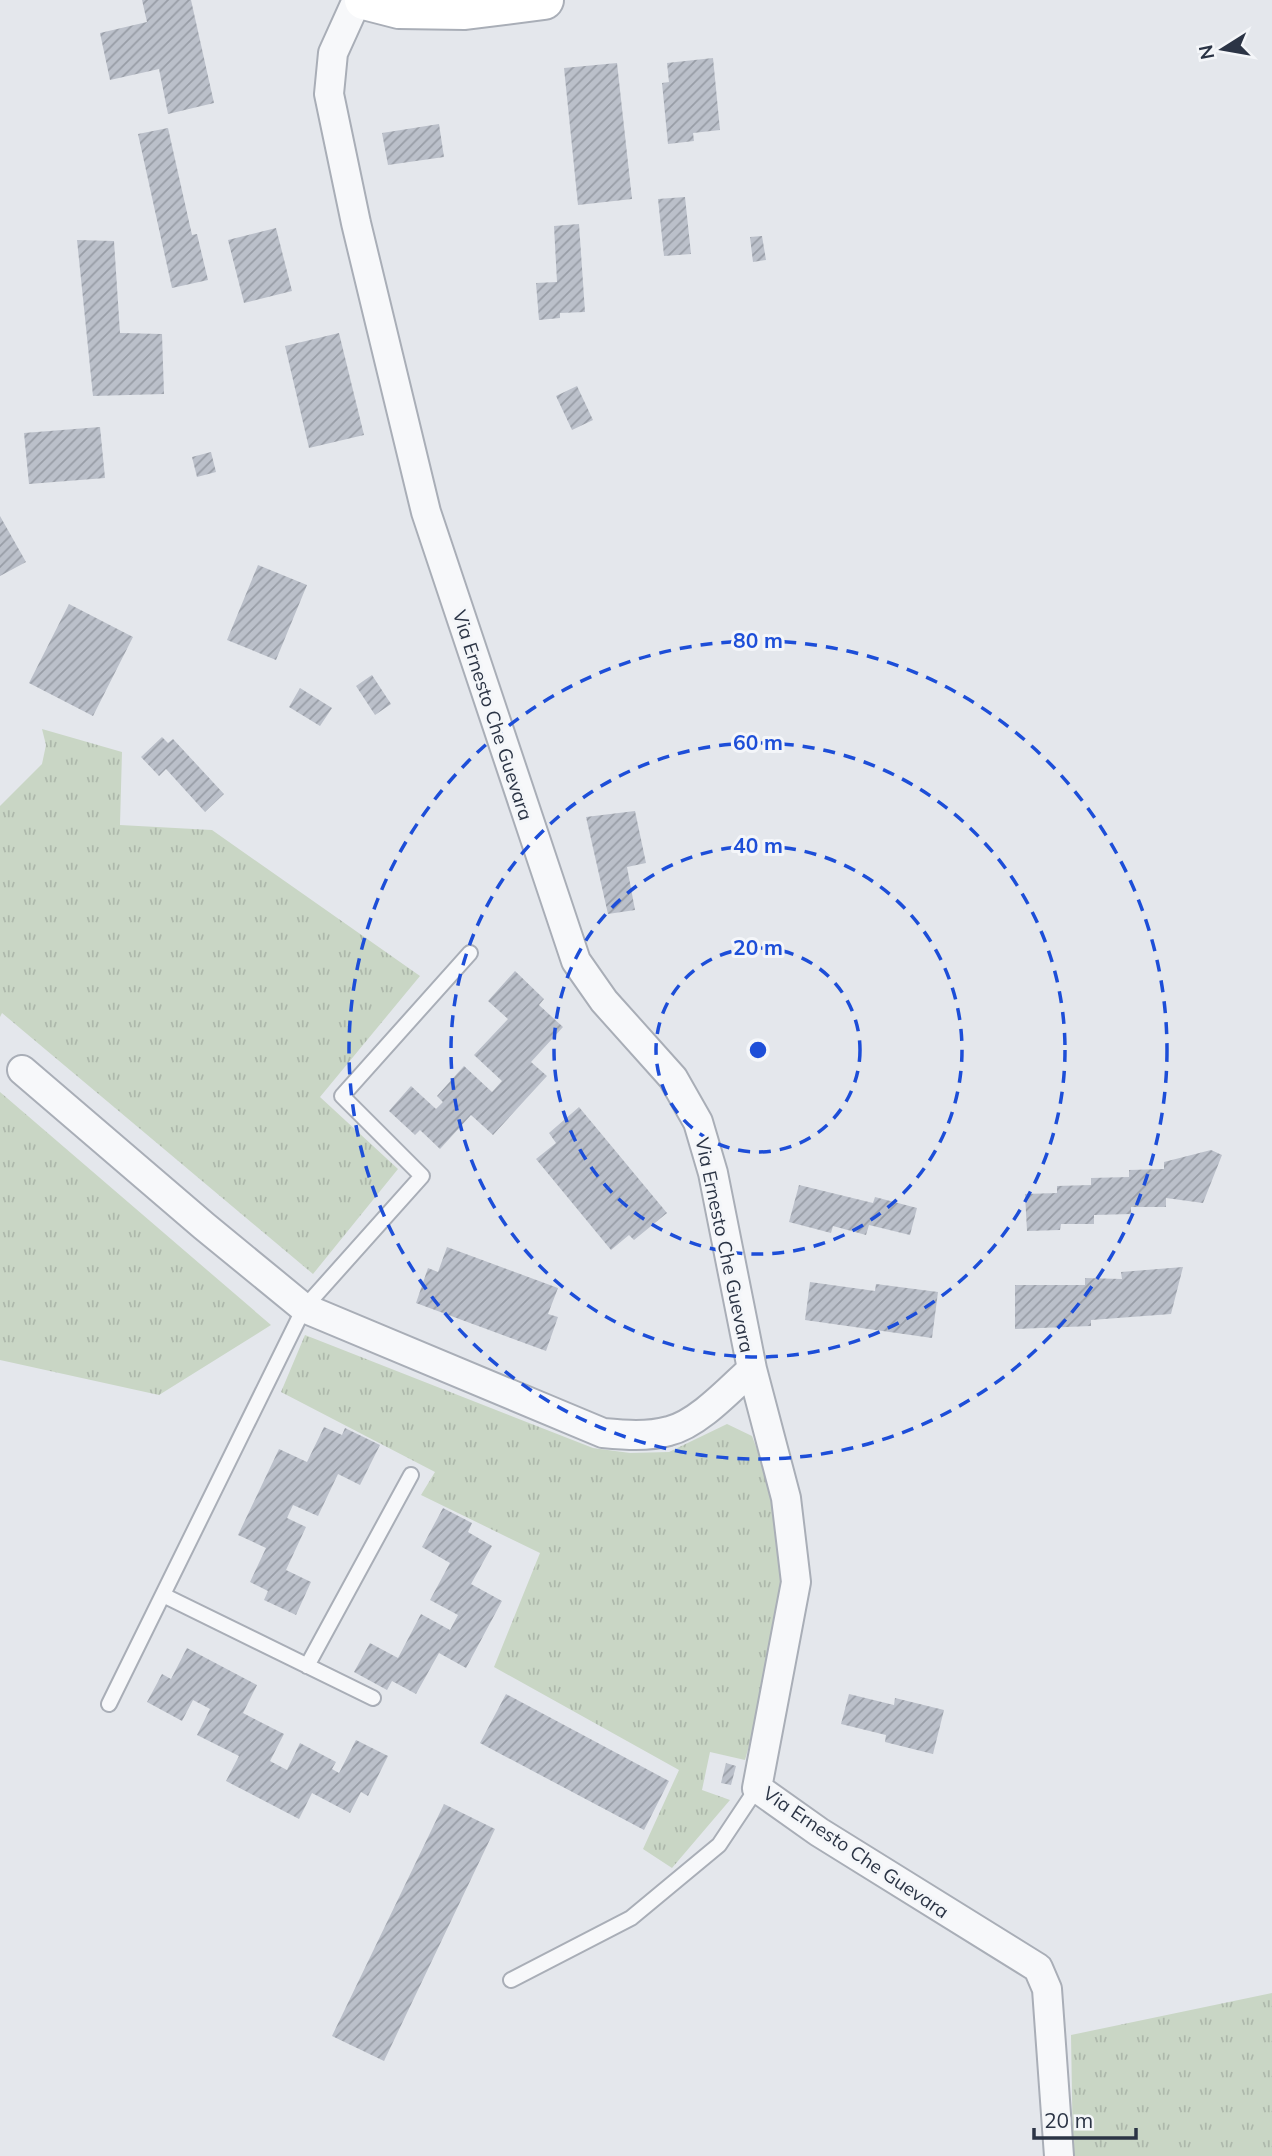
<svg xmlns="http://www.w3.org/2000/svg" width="1272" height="2156" viewBox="0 0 1272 2156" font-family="Mulish,sans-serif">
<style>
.grass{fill:url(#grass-tufts)}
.building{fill:url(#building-hatch)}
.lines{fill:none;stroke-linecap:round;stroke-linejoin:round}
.lane-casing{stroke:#a9aeb7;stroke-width:18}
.street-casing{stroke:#a9aeb7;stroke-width:32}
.secondary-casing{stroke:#a9aeb7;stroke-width:42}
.lane{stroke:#f7f8fa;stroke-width:14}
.street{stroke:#f7f8fa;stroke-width:28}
.secondary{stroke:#fff;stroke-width:38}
.ring{fill:none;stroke:#1d4ed8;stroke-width:3.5;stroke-dasharray:12 9}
.labels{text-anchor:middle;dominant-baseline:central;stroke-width:6;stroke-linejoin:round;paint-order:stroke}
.street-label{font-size:19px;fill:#2b3445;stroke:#f4f6f9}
.centre{fill:#1d4ed8;stroke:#f4f6f9;stroke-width:3.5}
.ring-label{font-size:21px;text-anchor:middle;font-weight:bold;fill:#1d4ed8;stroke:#f4f6f9;stroke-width:6;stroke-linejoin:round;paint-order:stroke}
</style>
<defs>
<pattern id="grass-tufts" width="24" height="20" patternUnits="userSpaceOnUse" patternTransform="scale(1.75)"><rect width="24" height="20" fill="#c9d6c5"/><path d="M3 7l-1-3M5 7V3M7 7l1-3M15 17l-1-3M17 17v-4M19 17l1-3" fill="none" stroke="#adb8ab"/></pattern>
<pattern id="building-hatch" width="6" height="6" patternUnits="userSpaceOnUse" patternTransform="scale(1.75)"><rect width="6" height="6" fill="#bbc0ca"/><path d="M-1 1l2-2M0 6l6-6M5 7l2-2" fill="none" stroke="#989da6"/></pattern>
</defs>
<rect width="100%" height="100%" fill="#e4e7ec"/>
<path class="grass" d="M42,729l80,23 -2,73 92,5 208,146 -100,121 78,72 -85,105 -311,-261 -2,4v-211l42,-42 4,-19z
M0,1092l271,233 -112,70 -159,-35z
M305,1335l288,113 37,5 39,-1 58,-28 25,12 20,53 12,98 -28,134 -11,39 -35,-8 -8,38 28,10 -58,68 -29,-19 36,-79 -185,-103 46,-114 -119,-58 14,-23 -154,-80z
M1272,1993v163h-199l-2,-121z"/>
<path class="building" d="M142,0h49l23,103 -46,11 -9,-45 -49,11 -10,-47 47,-11z
M713,58l7,72 -27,3 1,8 -26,3 -6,-61 7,-1 -2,-19z
M617,63l15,136 -54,6 -14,-137z
M439,124l5,33 -56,8 -6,-32z
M168,128l24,107 5,-1 11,46 -36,8 -34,-154z
M685,197l6,57 -27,2 -6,-57z
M579,224l6,88 -25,1v5l-21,2 -3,-37 21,-1 -3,-56z
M276,228l16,63 -48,12 -16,-63z
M762,236l4,24 -13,2 -3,-25z
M77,240l37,1 6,92 42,1 2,60 -71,2z
M339,333l25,102 -55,13 -24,-102z
M577,386l16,34 -21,10 -16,-34z
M100,427l5,51 -76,6 -5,-51z
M211,452l5,20 -19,5 -5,-20z
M0,516l26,46 -26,14z
M258,565l49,20 -31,75 -49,-20z
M69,604l64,33 -40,79 -64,-33z
M372,675l19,29 -16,11 -19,-29z
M300,688l32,20 -12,18 -31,-19z
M162,737l6,6 5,-4 51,55 -19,18 -39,-43 -7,7 -18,-19z
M635,811l11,52 -19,4 8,43 -27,4 -22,-97z
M515,971l29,28 -5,6 24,22 -32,35 16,14 -54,59 -22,-20 -31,34 -20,-19 -5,5 -26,-24 22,-25 25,23 7,-7 -6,-6 27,-30 28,26 10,-11 -28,-26 34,-36 -20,-18z
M579,1107l88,106 -33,27 -5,-5 -18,15 -75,-91 20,-16 -7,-10z
M1211,1150l11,5 -19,48 -37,-5v9h-35v7l-37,1v9h-33l-1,6 -33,1 -2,-37 32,-1v-7l34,-1v-7l38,-1v-7l35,-1v-7z
M799,1185l74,18 2,-6 42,11 -7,27 -41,-10 -3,10 -33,-9 -2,7 -42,-11z
M447,1247l111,41 -10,26 10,3 -12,34 -130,-48 12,-35 10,4z
M1183,1267l-12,47 -80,6v6l-76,3v-44h70v-7l37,1 -1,-7z
M810,1282l65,9 1,-7 62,8 -6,46 -127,-18z
M324,1427l18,8 3,-7 35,17 -20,40 -22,-11 -20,42 -25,-11 -6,13 19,9 -20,43 25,12 -15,33 -32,-15 4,-9 -18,-9 16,-34 -28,-13 41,-86 28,13z
M443,1508l29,15 -4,9 24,14 -21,38 31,17 -36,67 -27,-15 -23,41 -24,-13 -5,9 -33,-18 16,-29 28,15 23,-44 29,16 8,-15 -28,-15 20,-37 -28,-16z
M187,1648l70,37 -14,28 41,21 -14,27 17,9 13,-27 36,19 -4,7 7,4 17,-33 32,16 -20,40 -7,-4 -11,21 -38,-20 -13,26 -73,-38 13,-25 -42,-21 13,-26 -17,-9 -11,21 -35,-19 15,-28 9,5z
M506,1694l163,87 -25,49 -164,-87z
M849,1694l45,11 1,-7 49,12 -11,44 -48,-12 1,-7 -45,-11z
M726,1763l10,3 -5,19 -10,-2z
M444,1804l51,25 -111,232 -52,-25z"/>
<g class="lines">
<defs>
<path id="lane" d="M163,1595l210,103
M307,1666l104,-191
M109,1704l195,-396 118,-132 -80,-80 128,-143
M511,1980l120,-62 88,-73 38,-57"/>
<path id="street" d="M357,0l-24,53 -4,41 27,129 70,289 150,449 28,40 69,77 25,44 15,51 39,196 34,129 10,84 -39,206 62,44 219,136 9,21 12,167
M22,1070l182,156 100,82 299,125c22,2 44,4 66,-2 29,-7 61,-42 83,-62"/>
<path id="secondary" d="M364,0l35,9 66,1 79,-10"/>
</defs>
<use href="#lane" class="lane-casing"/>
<use href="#street" class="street-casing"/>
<use href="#secondary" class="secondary-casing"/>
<use href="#lane" class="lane"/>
<use href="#street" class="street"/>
<use href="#secondary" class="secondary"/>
</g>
<g class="ring">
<circle cx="758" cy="1050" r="102"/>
<circle cx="758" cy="1050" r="204"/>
<circle cx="758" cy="1050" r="307"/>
<circle cx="758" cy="1050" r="409"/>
</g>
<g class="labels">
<g class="street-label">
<text transform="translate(493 715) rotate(72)">Via Ernesto Che Guevara</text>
<text transform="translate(725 1245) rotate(78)">Via Ernesto Che Guevara</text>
<text transform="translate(856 1852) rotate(34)">Via Ernesto Che Guevara</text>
</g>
</g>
<circle cx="758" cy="1050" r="10" class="centre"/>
<g class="ring-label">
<text x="758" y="648">80 m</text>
<text x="758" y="750">60 m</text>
<text x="758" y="853">40 m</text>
<text x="758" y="955">20 m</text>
</g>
<g transform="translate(1223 49) rotate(259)" stroke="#f4f6f9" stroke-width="5" paint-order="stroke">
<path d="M0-5L12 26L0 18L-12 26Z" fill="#2b3445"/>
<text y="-10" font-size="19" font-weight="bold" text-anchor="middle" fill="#2b3445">N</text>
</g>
<path d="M1034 2128v10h102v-10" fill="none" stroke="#2b3445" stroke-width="3.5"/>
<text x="1044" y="2128" font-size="21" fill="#2b3445" stroke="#f4f6f9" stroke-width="5" paint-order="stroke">20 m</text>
</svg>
